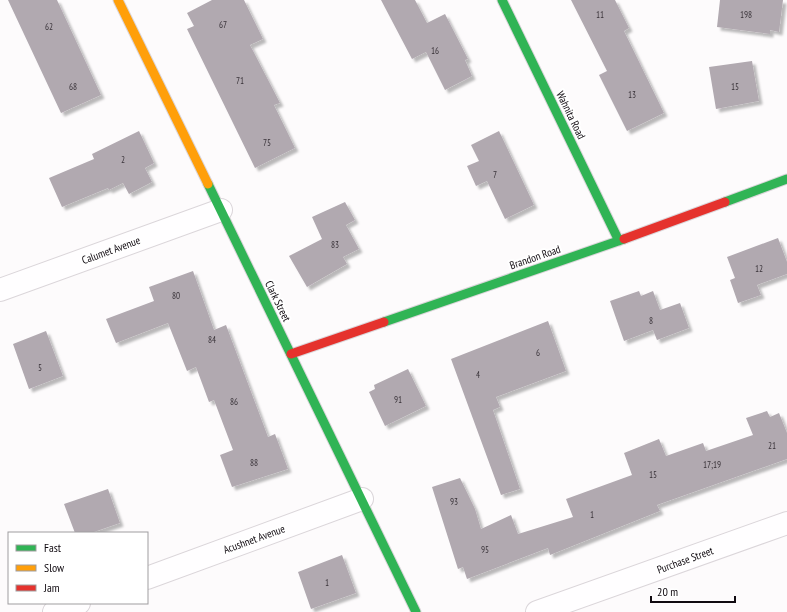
<svg xmlns="http://www.w3.org/2000/svg" width="787" height="612" viewBox="0 0 787 612" font-family="'PT Sans Narrow',sans-serif">
<style>
.building{fill:#b1a9b0;filter:url(#shadow)}
.lines{fill:none;stroke-linecap:round;stroke-linejoin:round}
.street-casing{stroke:#dbd6da;stroke-width:24}
.fast-casing{stroke:#dbd6da;stroke-width:11}
.slow-casing{stroke:#dbd6da;stroke-width:11}
.jam-casing{stroke:#dbd6da;stroke-width:11}
.street{stroke:#fffeff;stroke-width:22}
.fast{stroke:#30b455;stroke-width:9}
.slow{stroke:#ff9f0a;stroke-width:9}
.jam{stroke:#e5322d;stroke-width:9}
.labels{text-anchor:middle;dominant-baseline:central;stroke-width:4;stroke-linejoin:round;paint-order:stroke}
.number-label{font-size:9px;fill:#383238}
.street-label{font-size:11px;fill:#100a10;stroke:#fff}
</style>
<defs>
<filter id="shadow"><feDropShadow dx="3.5" dy="3.5" stdDeviation="1" flood-color="#0004"/></filter>
</defs>
<rect width="100%" height="100%" fill="#fdfbfc"/>
<path class="building" d="M8,0h49l44,95 -40,18z
M212,0h32l19,39 -13,6 30,58 -6,2 21,43 -40,20 -68,-139 7,-3 -7,-13z
M381,0h34l12,23 18,-9 23,45 -3,1 7,16 -27,14 -19,-38 -14,7z
M571,0h44l14,28 -5,3 40,82 -37,18 -28,-56 8,-4z
M720,0h63l-4,32 -9,-2v4l-53,-7z
M752,61l7,40 -43,8 -7,-42z
M139,131l15,32 -9,5 7,14 -23,12 -6,-11 -14,7 -1,-2 -46,19 -13,-29 45,-19 -2,-5z
M499,131l35,74 -29,14 -18,-38 -11,5 -9,-20 12,-5 -8,-16z
M345,202l10,18 -9,5 13,24 -16,8 4,7 -40,23 -18,-31 33,-17 -10,-22z
M778,238l9,24v12l-30,11 4,10 -23,8 -8,-23 5,-2 -8,-21z
M193,271l21,59 12,-5 42,112 7,-3 13,35 -56,18 -12,-32 13,-5 -19,-50 -5,2 -13,-35 -9,4 -19,-48 -52,20 -10,-24 48,-18 -5,-14z
M639,291l2,5 12,-5 7,19 20,-7 9,25 -32,12 -4,-10 -29,11 -14,-40z
M548,321l18,50 -70,26 4,10 -7,3 27,79 -19,6 -50,-136z
M46,331l17,45 -34,13 -16,-45z
M408,369l18,37 -41,20 -16,-34 6,-3 -1,-4z
M767,411l3,6 9,-4 8,20v26l-130,46 3,6 -110,44 -2,-7 -81,31 -4,-12 -5,2 -26,-82 28,-9 15,31 6,20 30,-14 7,19 55,-17 -7,-18 66,-24 -8,-22 35,-14 7,17 37,-13 3,8 47,-16 -7,-17z
M108,489l12,34 -29,10h-16l-11,-29z
M342,555l14,38 -45,16 -13,-37z"/>
<g class="lines">
<defs>
<path id="street" d="M0,290l221,-80
M147,578l215,-79
M54,612l25,-9
M537,612l250,-89"/>
<path id="fast" d="M502,0l117,241
M208,184l208,428
M725,202l62,-23
M384,322l240,-83"/>
<path id="slow" d="M118,0l90,184"/>
<path id="jam" d="M624,239l101,-37
M291,354l93,-32"/>
</defs>
<use href="#street" class="street-casing"/>
<use href="#fast" class="fast-casing"/>
<use href="#slow" class="slow-casing"/>
<use href="#jam" class="jam-casing"/>
<use href="#street" class="street"/>
<use href="#fast" class="fast"/>
<use href="#slow" class="slow"/>
<use href="#jam" class="jam"/>
</g>
<g class="labels">
<g class="number-label">
<text x="600" y="14">11</text>
<text x="746" y="14">198</text>
<text x="223" y="24">67</text>
<text x="49" y="26">62</text>
<text x="435" y="50">16</text>
<text x="240" y="80">71</text>
<text x="73" y="86">68</text>
<text x="735" y="86">15</text>
<text x="632" y="94">13</text>
<text x="267" y="142">75</text>
<text x="123" y="159">2</text>
<text x="495" y="174">7</text>
<text x="335" y="244">83</text>
<text x="759" y="268">12</text>
<text x="176" y="295">80</text>
<text x="651" y="320">8</text>
<text x="212" y="339">84</text>
<text x="538" y="352">6</text>
<text x="40" y="367">5</text>
<text x="478" y="374">4</text>
<text x="398" y="399">91</text>
<text x="234" y="401">86</text>
<text x="772" y="445">21</text>
<text x="254" y="462">88</text>
<text x="712" y="464">17;19</text>
<text x="653" y="474">15</text>
<text x="454" y="501">93</text>
<text x="592" y="514">1</text>
<text x="485" y="549">95</text>
<text x="327" y="582">1</text>
</g>
<g class="street-label">
<text transform="translate(571 115) rotate(64)">Wahnita Road</text>
<text transform="translate(111 250) rotate(-20)">Calumet Avenue</text>
<text transform="translate(535 257) rotate(-19)">Brandon Road</text>
<text transform="translate(278 301) rotate(64)">Clark Street</text>
<text transform="translate(254 539) rotate(-20)">Acushnet Avenue</text>
<text transform="translate(685 560) rotate(-20)">Purchase Street</text>
</g>
</g>
<rect x="8" y="532" width="140" height="72" fill="#ffffff" stroke="#9f9d9f"/>
<rect x="16" y="545" width="20" height="6" fill="#30b455" stroke="#9f9d9f"/>
<text x="44" y="552" font-size="12" fill="#100a10">Fast</text>
<rect x="16" y="565" width="20" height="6" fill="#ff9f0a" stroke="#9f9d9f"/>
<text x="44" y="572" font-size="12" fill="#100a10">Slow</text>
<rect x="16" y="585" width="20" height="6" fill="#e5322d" stroke="#9f9d9f"/>
<text x="44" y="592" font-size="12" fill="#100a10">Jam</text>
<path d="M651 596v6h84v-6" fill="none" stroke="#100a10" stroke-width="2"/>
<text x="657" y="596" font-size="12" fill="#100a10" stroke="#ffffff" stroke-width="3" paint-order="stroke">20 m</text>
</svg>
